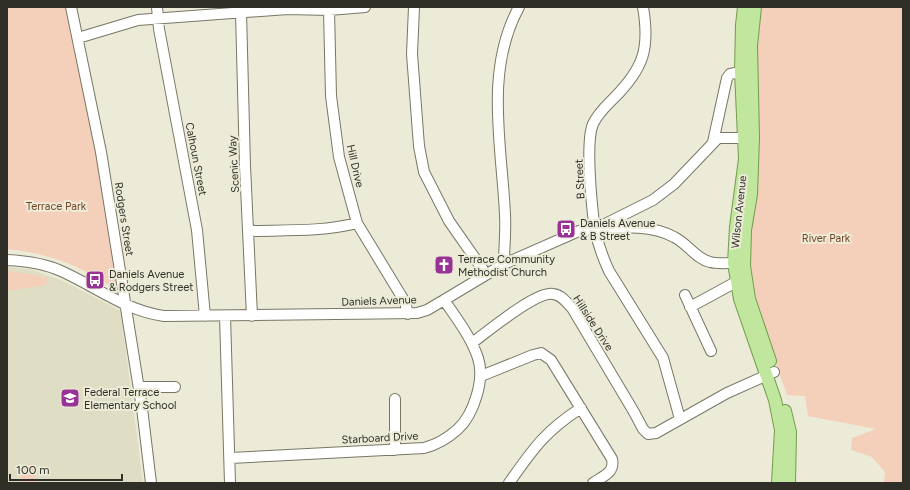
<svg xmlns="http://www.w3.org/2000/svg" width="910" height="490" viewBox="0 0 910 490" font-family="Figtree,sans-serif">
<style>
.built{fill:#dfdec4}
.green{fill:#f4cfba}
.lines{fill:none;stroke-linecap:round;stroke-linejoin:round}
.minor-casing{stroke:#787766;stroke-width:12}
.major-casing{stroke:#739c4c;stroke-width:14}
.minor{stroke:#fff;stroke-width:10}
.major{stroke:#c1e79f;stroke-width:12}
.labels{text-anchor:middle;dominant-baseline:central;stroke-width:4;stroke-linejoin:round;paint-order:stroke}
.street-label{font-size:11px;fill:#2f2f28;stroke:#ecebd8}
.park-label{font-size:11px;fill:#754426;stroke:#ecebd8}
.poi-label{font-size:11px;fill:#2f2f28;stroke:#ecebd8;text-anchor:start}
</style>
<rect width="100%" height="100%" fill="#ecebd8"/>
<path class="built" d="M7,267l23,2 33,12 56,29 2,3 22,170h-136z"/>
<path class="green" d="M7,7h59l34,163 18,112 -4,4h-4c-32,-22 -64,-33 -103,-37z
M760,7h143v476h-19l1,-11 -13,-15 -21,-7 1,-12 24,-9 -68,-13 -3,-20 -18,-1 -33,-94 -4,-31 -1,-40 7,-45 3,-54 -3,-95z
M7,271l23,3 17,4 -1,7 -39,6z
M34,464l2,18 -15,1 -3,-17z"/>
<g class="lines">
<defs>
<path id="minor" d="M71,7l30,145 41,256 9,75
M157,7l2,22 38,201 8,86
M414,7l-2,47 7,92 5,26 25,49 37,53
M643,7c7,41 1,61 -29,91 -8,8 -16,15 -21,26 -8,18 -1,85 2,106 3,14 8,28 14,41l54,87 17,61
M329,10l2,86 8,61 18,66 48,79 3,12
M241,12l4,154 7,150
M78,38l60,-18 150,-11 41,1 36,-3
M713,142l14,-64 3,-4 11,-2
M601,229c25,-2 51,-4 73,8 13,6 22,22 36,25 7,2 16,1 24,1
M249,231c36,-1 74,1 108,-8
M7,260c18,1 37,3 54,11 34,15 65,40 103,45l253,-3 10,-3 17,-10 60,-36 75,-33 16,-2 58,-29 21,-16 44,-46h33
M504,264c0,-17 2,-33 1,-49 -3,-69 -21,-144 14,-208
M685,295l26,56
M690,307l46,-25
M225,316l5,167
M472,343c15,-11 64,-52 81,-49 9,1 13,8 19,14l62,104 9,17 5,5 8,-1 71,-40 47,-21
M481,376l52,-21 8,-2 10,7 61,99c3,14 -9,17 -19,24
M139,387h36
M395,399v51
M230,458l194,-10c12,-3 24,-10 34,-19 16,-15 27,-50 20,-71 -7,-21 -21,-39 -34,-58
M509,483c24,-34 36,-52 72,-75"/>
<path id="major" d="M744,7l-2,18 -1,47 4,87 -9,68 -2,36 6,36 35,101 6,30 -3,53
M755,7l-4,39 2,92 -2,56 -6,36 -1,36 5,33 21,62
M785,411l5,21 -1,51"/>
</defs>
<use href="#minor" class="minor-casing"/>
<use href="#major" class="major-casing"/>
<use href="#minor" class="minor"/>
<use href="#major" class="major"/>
</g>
<defs>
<symbol id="bus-square" viewBox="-11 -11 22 22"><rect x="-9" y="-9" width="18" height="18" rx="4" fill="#983297" stroke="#ecebd8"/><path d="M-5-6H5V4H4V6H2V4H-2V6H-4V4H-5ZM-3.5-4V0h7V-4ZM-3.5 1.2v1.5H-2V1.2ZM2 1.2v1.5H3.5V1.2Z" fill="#fff"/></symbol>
<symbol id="church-square" viewBox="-11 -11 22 22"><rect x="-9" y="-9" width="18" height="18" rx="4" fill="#983297" stroke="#ecebd8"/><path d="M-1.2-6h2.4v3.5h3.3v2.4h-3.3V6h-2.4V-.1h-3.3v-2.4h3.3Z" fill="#fff"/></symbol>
<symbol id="school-square" viewBox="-11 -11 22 22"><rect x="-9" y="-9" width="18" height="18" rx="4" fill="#983297" stroke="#ecebd8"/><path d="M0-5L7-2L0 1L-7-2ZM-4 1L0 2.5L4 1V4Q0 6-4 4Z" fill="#fff"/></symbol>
</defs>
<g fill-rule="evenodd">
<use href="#bus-square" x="555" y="218" width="22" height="22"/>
<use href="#church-square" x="433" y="254" width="22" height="22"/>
<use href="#bus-square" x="84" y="269" width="22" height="22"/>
<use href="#school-square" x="59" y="387" width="22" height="22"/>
</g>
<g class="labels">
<g class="street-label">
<text transform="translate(196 159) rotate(79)">Calhoun Street</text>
<text transform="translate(234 164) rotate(-93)">Scenic Way</text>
<text transform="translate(355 166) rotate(77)">Hill Drive</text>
<text transform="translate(580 179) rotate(-93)">B Street</text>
<text transform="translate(739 212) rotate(-84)">Wilson Avenue</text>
<text transform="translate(124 219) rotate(81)">Rodgers Street</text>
<text transform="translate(379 301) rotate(-2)">Daniels Avenue</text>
<text transform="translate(593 323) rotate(57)">Hillside Drive</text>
<text transform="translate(380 438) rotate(-3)">Starboard Drive</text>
</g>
<g class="park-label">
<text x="56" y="206">Terrace Park</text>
<text x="826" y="238">River Park</text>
</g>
<g class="poi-label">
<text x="580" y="223">Daniels Avenue<tspan x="580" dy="13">&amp; B Street</tspan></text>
<text x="458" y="259">Terrace Community<tspan x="458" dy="13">Methodist Church</tspan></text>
<text x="109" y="274">Daniels Avenue<tspan x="109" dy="13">&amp; Rodgers Street</tspan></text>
<text x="84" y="392">Federal Terrace<tspan x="84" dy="13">Elementary School</tspan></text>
</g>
</g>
<rect width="910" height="490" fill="none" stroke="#2f2f28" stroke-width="16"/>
<path d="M10 474v6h112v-6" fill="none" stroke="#2f2f28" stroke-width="2"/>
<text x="16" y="474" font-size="12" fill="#2f2f28" stroke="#ecebd8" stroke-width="3" paint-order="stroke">100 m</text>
</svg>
